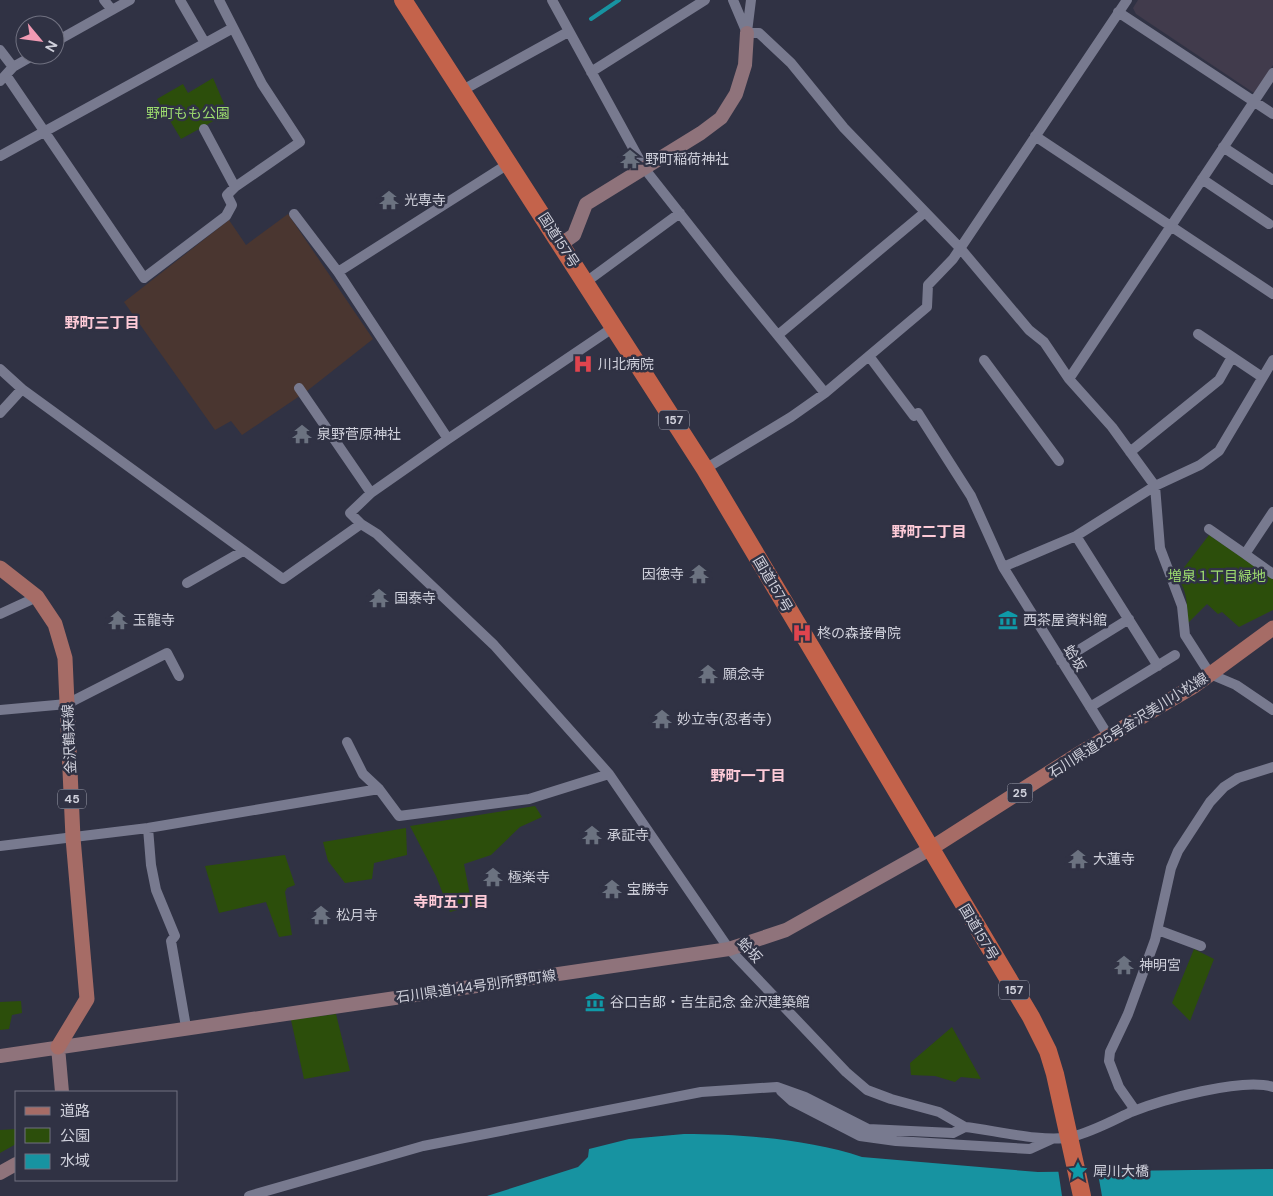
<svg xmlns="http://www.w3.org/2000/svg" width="1273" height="1196" viewBox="0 0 1273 1196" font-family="'DM Sans','Noto Sans JP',sans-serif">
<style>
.commercial{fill:#413b4c}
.education{fill:#4a3630}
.green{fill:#2c4e0b}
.water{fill:#1793a1}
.pier{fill:#303244}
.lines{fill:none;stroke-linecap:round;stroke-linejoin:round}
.stream{stroke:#1793a1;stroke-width:4}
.street{stroke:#787a8f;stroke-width:10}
.secondary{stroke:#8f737b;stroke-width:14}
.primary{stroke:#a66c66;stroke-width:15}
.highway{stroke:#c4634b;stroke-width:18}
.labels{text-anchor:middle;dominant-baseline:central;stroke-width:5;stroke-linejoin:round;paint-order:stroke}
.shield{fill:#303244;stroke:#9fa1ae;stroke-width:1}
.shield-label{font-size:12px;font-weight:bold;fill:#cfd0db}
.park-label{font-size:14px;fill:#9ddc6f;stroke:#303244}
.poi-label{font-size:14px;fill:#cfd0db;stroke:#303244;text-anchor:start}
.street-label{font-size:14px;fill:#cfd0db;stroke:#303244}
.neighbourhood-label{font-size:15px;font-weight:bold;fill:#fdcad7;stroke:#303244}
</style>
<rect width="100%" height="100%" fill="#303244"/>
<path class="commercial" d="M1138,0h135v65l-19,28 -118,-79 -3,-6z"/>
<path class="education" d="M288,214l85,125 -66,52 -65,44 -11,-14 -16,9 -91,-128 105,-82 17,25z"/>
<path class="green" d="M213,78l15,35 -47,26 -24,-40 26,-15 5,9z
M1209,535l64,44v31l-34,17 -17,-15 -4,2 -11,-10 -19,19c-1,-14 0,-36 -12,-45z
M535,806l7,11 -22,10 -29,28 -27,9 8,42 -22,6 -14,-36 -26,-50z
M406,828l1,27 -33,8 -2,16 -27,4 -17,-22 -5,-19z
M285,855l10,30 -8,3 -2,4 7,43 -13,2 -13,-35 -47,11 -14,-47z
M1194,949l20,10 -24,62 -18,-18z
M21,1001l1,12 -10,2 -3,14 -9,1v-28z
M336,1014l14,57 -46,8 -13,-59z
M952,1027l29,52 -20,-2 -6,5 -20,-6 -24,-1 -1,-12z
M16,1129v15l-16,9v-23z"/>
<path class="water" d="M684,1134c56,0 124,5 178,23l176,15 235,-3v27h-786l91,-29 10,-10 1,-8 40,-10z"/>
<path class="pier" d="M1097,1168l5,28h-40l-4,-27z"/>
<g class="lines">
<path class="stream" d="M591,19l28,-19"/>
<path class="street" d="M104,0l8,10
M180,0l25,43
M552,0l92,168 86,109 95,116
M733,0l14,33
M1118,12l155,102
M747,32l4,-32
M747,33h12l32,30 53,65 116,120 69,82 15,12 25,37 43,48 43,59 5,62 22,58 3,29 25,39 26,11 37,25
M55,42l75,-42
M0,50l13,17
M591,72l114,-72
M6,75l138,203 82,-62 6,-11 -5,-10 8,-8 65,-45 -38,-58 -43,-84
M0,81l13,-14 21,-12
M461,91l107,-59
M204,129l31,58
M1035,136l238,158
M1223,147l50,33
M0,156l233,-128
M1202,179l67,45
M294,214l44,58 110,167
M338,272l170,-108
M586,282l94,-69
M614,327l-166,112 -77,54 -21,20 11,11 16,10 117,111 115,129 120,175 117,123 21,18 24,9 48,13 26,15
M1198,334l64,43
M778,335l146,-122
M869,356l45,60
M984,360l75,101
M0,369l22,20 261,190 78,-55
M1069,379l204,-306
M299,388l72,105
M0,413l22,-24
M918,413l53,83 32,71 106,170
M1130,452l89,-72 13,-23
M705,469l86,-52 34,-24 102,-86 1,-22 25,-26 174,-259
M1209,529l36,25 28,-42
M1076,536l82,130
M1245,554l28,20
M1003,567l73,-31 79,-50 45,-21 19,-14 54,-91
M187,583l56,-32
M0,614l37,-17
M1061,661l68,-42
M1090,707l85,-52
M0,710l67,-6 100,-51 12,23
M347,742l16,32 16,15 20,27 130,-17 80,-25
M148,828l3,37 5,25 19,46 -4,5 15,86
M0,846l148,-18 231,-39
M1158,930l43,16
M781,1091l11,10 68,35 36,5 134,8 22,-10
M1131,1112l2,-5 -14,-20 -10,-26 1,-9 18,-38 27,-74 16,-72 7,-17 32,-49 14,-15 14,-9 35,-11
M249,1196l174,-50 278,-54 76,-5 28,10 63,32 85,4 12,-6c28,3 79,16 106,10 21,-5 41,-16 60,-25 30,-12 112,-35 142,-25"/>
<path class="secondary" d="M561,244l13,-9 12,-31 115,-71 20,-15 15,-24 9,-29 2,-32
M58,1047l4,45
M0,1056l729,-107 57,-19 144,-81
M0,1173l16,-9"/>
<path class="primary" d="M0,568l37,29 18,27 10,34 8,180 14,161 -29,48
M930,849l147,-94 117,-69 79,-58"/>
<path class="highway" d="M403,0l302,469 326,548 17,34 7,23 27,122"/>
</g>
<defs>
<symbol id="temple-bare" viewBox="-9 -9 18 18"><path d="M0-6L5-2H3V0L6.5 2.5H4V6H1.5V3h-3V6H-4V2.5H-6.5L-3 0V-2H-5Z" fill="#6b7280" stroke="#303244" stroke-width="2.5" paint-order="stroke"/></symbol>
<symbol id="hospital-bare" viewBox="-9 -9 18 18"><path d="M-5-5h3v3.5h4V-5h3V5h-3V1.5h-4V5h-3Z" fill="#e0444e" stroke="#303244" stroke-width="2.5" paint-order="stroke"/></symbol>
<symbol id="museum-bare" viewBox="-9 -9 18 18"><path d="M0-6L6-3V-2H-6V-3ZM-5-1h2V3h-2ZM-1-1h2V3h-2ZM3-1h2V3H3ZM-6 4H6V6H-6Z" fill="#0f9aa8" stroke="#303244" stroke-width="2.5" paint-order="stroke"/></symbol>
<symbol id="sight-bare" viewBox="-9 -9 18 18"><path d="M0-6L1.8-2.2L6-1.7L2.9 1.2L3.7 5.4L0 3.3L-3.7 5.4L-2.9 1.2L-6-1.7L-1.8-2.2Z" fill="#0f9aa8" stroke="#303244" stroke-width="2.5" paint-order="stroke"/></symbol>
</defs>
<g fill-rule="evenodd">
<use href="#temple-bare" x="616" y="145" width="28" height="28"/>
<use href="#temple-bare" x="375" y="186" width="28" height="28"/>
<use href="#hospital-bare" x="569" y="350" width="28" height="28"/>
<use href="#temple-bare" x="288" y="420" width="28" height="28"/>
<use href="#temple-bare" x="685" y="560" width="28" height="28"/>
<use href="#temple-bare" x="365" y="584" width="28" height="28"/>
<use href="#temple-bare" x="104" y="606" width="28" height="28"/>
<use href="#museum-bare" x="994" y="606" width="28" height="28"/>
<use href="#hospital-bare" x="788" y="619" width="28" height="28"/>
<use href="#temple-bare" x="694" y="660" width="28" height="28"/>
<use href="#temple-bare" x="648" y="705" width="28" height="28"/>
<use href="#temple-bare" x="578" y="821" width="28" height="28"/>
<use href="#temple-bare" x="1064" y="845" width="28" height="28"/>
<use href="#temple-bare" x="479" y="863" width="28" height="28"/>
<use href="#temple-bare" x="598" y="875" width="28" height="28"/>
<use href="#temple-bare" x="307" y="901" width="28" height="28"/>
<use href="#temple-bare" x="1110" y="951" width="28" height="28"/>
<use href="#museum-bare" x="581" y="988" width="28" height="28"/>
<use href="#sight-bare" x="1064" y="1157" width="28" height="28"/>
</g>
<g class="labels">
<g class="shield">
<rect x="659" y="410.5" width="30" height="19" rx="4"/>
<rect x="1007.5" y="783.5" width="25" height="19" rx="4"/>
<rect x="58" y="789.5" width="28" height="19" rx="4"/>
<rect x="999" y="980.5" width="30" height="19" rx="4"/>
</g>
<g class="shield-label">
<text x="674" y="420">157</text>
<text x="1020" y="793">25</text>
<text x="72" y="799">45</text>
<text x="1014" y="990">157</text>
</g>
<g class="park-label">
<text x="188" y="113">野町もも公園</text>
<text x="1217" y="576">増泉１丁目緑地</text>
</g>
<g class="poi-label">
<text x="645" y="159">野町稲荷神社</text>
<text x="404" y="200">光専寺</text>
<text x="598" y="364">川北病院</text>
<text x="317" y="434">泉野菅原神社</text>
<text x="684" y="574" text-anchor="end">因徳寺</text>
<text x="394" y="598">国泰寺</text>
<text x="133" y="620">玉龍寺</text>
<text x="1023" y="620">西茶屋資料館</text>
<text x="817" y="633">柊の森接骨院</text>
<text x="723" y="674">願念寺</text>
<text x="677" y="719">妙立寺(忍者寺)</text>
<text x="607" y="835">承証寺</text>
<text x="1093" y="859">大蓮寺</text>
<text x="508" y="877">極楽寺</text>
<text x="627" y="889">宝勝寺</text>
<text x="336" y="915">松月寺</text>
<text x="1139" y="965">神明宮</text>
<text x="610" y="1002">谷口吉郎・吉生記念 金沢建築館</text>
<text x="1093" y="1171">犀川大橋</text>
</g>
<g class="street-label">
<text transform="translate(559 240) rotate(57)">国道157号</text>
<text transform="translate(773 584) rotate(59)">国道157号</text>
<text transform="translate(1075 658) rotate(58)">蛤坂</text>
<text transform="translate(1128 725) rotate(-32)">石川県道25号金沢美川小松線</text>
<text transform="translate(69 739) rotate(-93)">金沢鶴来線</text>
<text transform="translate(979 932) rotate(59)">国道157号</text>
<text transform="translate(750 950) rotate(47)">蛤坂</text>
<text transform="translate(476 986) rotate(-8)">石川県道144号別所野町線</text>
</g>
<g class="neighbourhood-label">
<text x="102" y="323">野町三丁目</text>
<text x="929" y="532">野町二丁目</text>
<text x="748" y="776">野町一丁目</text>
<text x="451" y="902">寺町五丁目</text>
</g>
</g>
<rect x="15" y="1091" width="162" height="90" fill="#303244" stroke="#707180"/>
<rect x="25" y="1107" width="25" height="8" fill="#a66c66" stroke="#707180"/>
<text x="60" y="1116" font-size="15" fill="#cfd0db">道路</text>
<rect x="25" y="1128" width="25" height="15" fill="#2c4e0b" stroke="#707180"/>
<text x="60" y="1141" font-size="15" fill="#cfd0db">公園</text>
<rect x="25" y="1154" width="25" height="15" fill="#1793a1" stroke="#707180"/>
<text x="60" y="1166" font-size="15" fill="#cfd0db">水域</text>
<g transform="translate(40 40) rotate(119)"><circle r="24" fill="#303244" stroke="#707180"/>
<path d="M0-4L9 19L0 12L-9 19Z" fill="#f19ab3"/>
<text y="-8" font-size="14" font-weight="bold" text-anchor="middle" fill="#cfd0db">N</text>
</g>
</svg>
